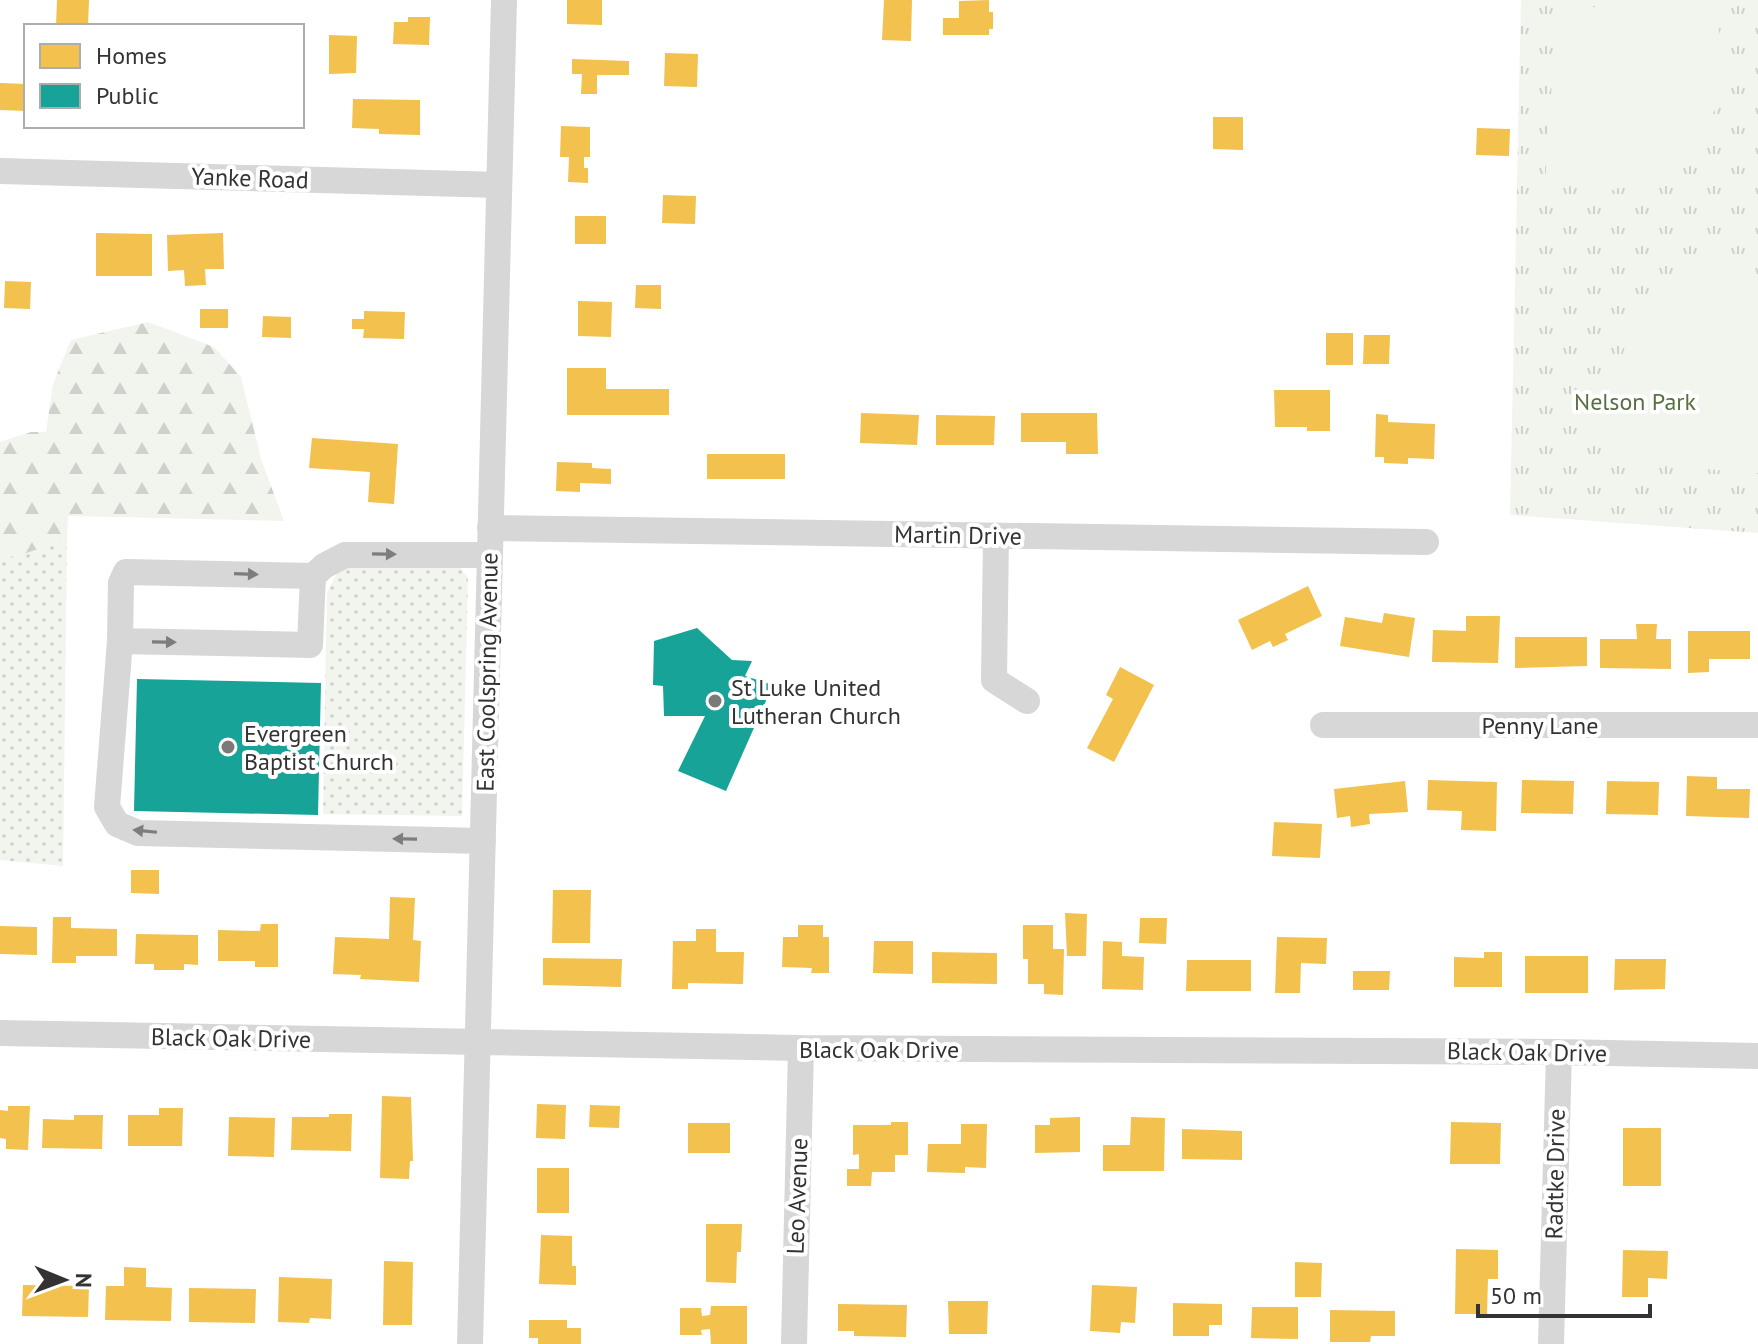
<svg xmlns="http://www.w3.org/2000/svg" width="1758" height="1344" viewBox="0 0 1758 1344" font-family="'PT Sans',sans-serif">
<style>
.grass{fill:url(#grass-dots)}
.forest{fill:url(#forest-firs)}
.park{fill:url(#park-tufts)}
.pitch{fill:#f1f5ed}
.homes{fill:#f2c14e}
.public{fill:#17a398}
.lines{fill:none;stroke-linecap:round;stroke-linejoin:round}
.minor{stroke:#d7d7d7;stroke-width:26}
.oneway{fill:#7d7d7d}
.poi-dot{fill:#7a7a7a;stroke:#fff;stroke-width:3}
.labels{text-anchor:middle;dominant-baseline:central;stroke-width:8;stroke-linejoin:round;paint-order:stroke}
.street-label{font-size:24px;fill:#333;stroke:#fff}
.park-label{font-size:24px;fill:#56703f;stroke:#fff}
.poi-label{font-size:24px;fill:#333;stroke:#fff;text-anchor:start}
</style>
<defs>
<pattern id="grass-dots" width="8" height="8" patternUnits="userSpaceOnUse" patternTransform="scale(2)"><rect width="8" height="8" fill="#f1f5ed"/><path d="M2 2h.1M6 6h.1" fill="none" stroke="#cfd2cc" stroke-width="1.8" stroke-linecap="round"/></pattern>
<pattern id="forest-firs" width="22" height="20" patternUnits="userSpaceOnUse" patternTransform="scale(2)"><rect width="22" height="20" fill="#f1f5ed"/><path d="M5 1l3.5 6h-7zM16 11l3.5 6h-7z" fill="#cfd2cc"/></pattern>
<pattern id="park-tufts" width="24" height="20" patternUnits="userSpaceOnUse" patternTransform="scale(2)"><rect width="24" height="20" fill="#f1f5ed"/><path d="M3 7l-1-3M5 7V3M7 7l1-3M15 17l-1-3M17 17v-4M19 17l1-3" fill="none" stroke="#cfd2cc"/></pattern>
</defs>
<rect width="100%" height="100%" fill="#fff"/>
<path class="grass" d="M67,539l-4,327 -63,-6v-303l18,-1z
M353,564h104l11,14 -6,238 -139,-2 4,-221 10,-20z"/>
<path class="forest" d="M148,322l66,25 27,30 20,82 23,62 -216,-5 -1,23 -49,17 -18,1v-115l31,-10h15l7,-48 18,-44z"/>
<path class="park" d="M1521,0h237v533l-248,-18z"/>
<path class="pitch" d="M1715,2l11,87 -41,77 -72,24 -68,-6 11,-159 19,-17z
M1707,264l51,15v194l-155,-11 5,-68 33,-90z"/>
<path class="homes" d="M57,0h32l-1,26h-32z
M567,0h35v25l-35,-1z
M884,0h28l-1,41 -29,-1z
M989,0v12h4v17h-4v6h-46v-17h16v-17z
M408,17h22l-1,28 -36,-1 1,-22h14z
M329,35l28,1 -1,37 -27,1z
M665,53l33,1 -1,33 -33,-1z
M572,59l57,2v14h-32v19h-16l1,-20h-10z
M0,83l26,1v27l-26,-1z
M353,99l67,1v35l-41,-1v-5l-27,-1z
M1213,117h30v33l-30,-1z
M561,126l29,1v30h-6v11h4v15l-20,-1 1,-25h-9z
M1477,128l33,1 -1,27 -33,-1z
M663,195l33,1 -1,28 -33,-1z
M575,216h31v28h-31z
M96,233l56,1v42h-56z
M223,233l1,36h-19l1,16 -21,1 -1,-16 -16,1 -1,-36z
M5,281l26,1 -1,27 -26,-1z
M636,285h25v24l-26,-1z
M578,301l34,1 -1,35 -33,-1z
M200,309h28v19h-28z
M364,311l41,1 -1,27 -41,-1 1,-9h-12v-10h12z
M263,316l28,1v21l-29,-1z
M1326,333h27v32h-27z
M1364,335h26l-1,29h-26z
M567,368h39v21h63v26h-102z
M1274,390h56v41h-23v-4h-32z
M861,413l58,2 -2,30 -57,-2z
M1021,413h76l1,41h-32v-12h-45z
M1376,414l12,1v7l47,2 -1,35 -26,-1v6l-24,-1v-6h-9z
M936,415l59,1 -1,29h-58z
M312,438l86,6 -4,60 -26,-2 2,-30 -61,-4z
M707,454h78v25h-78z
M557,462l35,1v5l19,1v15l-31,-1v9l-24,-1z
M1308,586l14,30 -37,18 3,6 -15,7 -3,-6 -18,9 -14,-30z
M1384,613l31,5 -6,39 -69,-11 5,-29 37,6z
M1466,616h34l-2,47 -66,-1 1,-32 33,1z
M1636,624h21l-1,15h15v30l-71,-1v-29h37z
M1688,631h62v28h-41v13l-21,1z
M1515,637h72v29l-72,2z
M1120,667l34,18 -40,77 -27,-14 26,-49 -7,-4z
M1687,776l30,1v12h33l-1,29 -63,-2z
M1428,780l69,2 -1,49 -35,-1 1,-19 -35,-1z
M1522,780l52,1 -1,33 -52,-1z
M1405,781l3,31 -39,2 1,10 -19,3 -1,-11 -13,2 -3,-29z
M1607,781l52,1 -1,33 -52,-1z
M1274,822l48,2 -2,34 -48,-2z
M131,870h28v24l-28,-1z
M553,890h38l-1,53h-38z
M390,897l25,1 -2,42 8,1 -2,41 -59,-3 1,-4 -28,-1 2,-37 54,2z
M1065,913l22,1 -1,42h-19z
M53,917h18v11l46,1v27h-41v7h-24z
M1140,918h27l-1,26 -27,-1z
M261,924h17v43h-23v-6h-37v-31l42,1z
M798,925h25v12h6v36h-18l1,-5 -30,-1 1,-30h15z
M1023,925h30v24h11l-1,46 -19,-1v-10h-16v-25h-5z
M0,926l37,1v28l-37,-1z
M696,929h20v23h28l-1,32 -55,-1v6h-16l1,-48h23z
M136,934l62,1v30l-14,-1v6h-30v-6h-19z
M1277,937l50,1 -1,26 -25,-1 -1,30h-25z
M874,941h39v33l-40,-1z
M1103,941l19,1v14l22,1 -1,33 -41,-1z
M932,952l65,1v31l-65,-1z
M1484,952h18v35h-48v-30l30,1z
M1525,956h63v37h-63z
M543,958l79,1 -1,28 -78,-2z
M1615,959h51l-1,30 -51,1z
M1187,960h64v31h-65z
M1353,971h37l-1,19h-36z
M382,1096l29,1 2,64h-3l-1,18 -29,-1z
M537,1104l29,1 -1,34 -29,-1z
M590,1105l30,1 -1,22 -30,-1z
M8,1106h22l-2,44 -22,-1v-10l-6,-1v-28l8,1z
M159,1108h24l-1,38h-54v-31h31z
M329,1114h23l-1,37 -60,-1 1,-33h37z
M74,1115h29l-1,34 -60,-1 1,-29 31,1z
M229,1117l46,1 -1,39 -46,-1z
M1080,1117v35l-45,1v-28h15v-7z
M1131,1117l34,1 -1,53h-61v-26h27z
M891,1122h17v33h-13v17h-23l-1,14h-24v-17h12v-15l-6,1v-30h38z
M1451,1122l50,1 -1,41h-50z
M688,1123h42v30h-42z
M961,1124h26l-1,44 -21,-1v6l-38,-1 1,-28h33z
M1623,1128h38v58h-38z
M1182,1129l60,2v29l-60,-1z
M537,1168h32v45h-32z
M706,1224h36l-1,28h-4l-1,31 -30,-1z
M541,1235l31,1v30h4v19l-37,-1z
M1456,1249l42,1v29h-10l-1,35h-32z
M1623,1250l45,1 -1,28 -19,-1v19h-26z
M384,1261l29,1 -1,63h-29z
M1295,1262l27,1 -1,34h-26z
M124,1267l22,1v19l26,1 -1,33 -66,-1 1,-34h18z
M279,1277l53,2 -1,40 -21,-1 -1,5 -31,-1z
M23,1285l66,1 -1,31 -66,-1z
M1092,1285l45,2 -2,36 -14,-1 -1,11 -30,-2z
M189,1288l67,1 -1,34 -66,-1z
M948,1301h40l-1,33h-38z
M1173,1303l49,1v21h-13v11h-36z
M838,1304l69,1 -1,32 -52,-1v-5h-16z
M711,1306h36v38h-36l-1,-15 -9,1 1,5h-22v-27h21l1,8 8,-1z
M1252,1307h46v32l-47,-1z
M1330,1310l65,1v25h-24l-1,6h-40z
M529,1320h38v8h14v16h-43v-6h-9z"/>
<path class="public" d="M697,628l35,32 20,1 -7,15 28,9 -47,106 -48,-20 27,-55h-41l-1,-30 -10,-1 1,-44z
M137,679l184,4 -3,132 -184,-4z"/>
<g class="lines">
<path class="minor" d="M0,171l499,14
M490,528l936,14
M996,536l-2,144 33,21
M313,576l-3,69 -190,-4 -13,166 10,17 21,9 345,8
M120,641l1,-58 5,-11 187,4 11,-10 21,-11h145
M1323,725h435
M0,1033l801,15 758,4 199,4
M470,1344l34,-1344
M794,1344l7,-296
M1551,1344l8,-292"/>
</g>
<defs><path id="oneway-solid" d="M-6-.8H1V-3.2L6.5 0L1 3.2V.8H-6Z" transform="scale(2)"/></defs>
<g class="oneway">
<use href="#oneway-solid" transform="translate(384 554) rotate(1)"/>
<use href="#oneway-solid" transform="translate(246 574) rotate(2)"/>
<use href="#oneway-solid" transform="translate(164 642) rotate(1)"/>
<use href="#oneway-solid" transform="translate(145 831) rotate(-174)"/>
<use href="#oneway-solid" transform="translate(405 839) rotate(-179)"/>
</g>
<g class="poi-dot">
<circle cx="715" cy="701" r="8"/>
<circle cx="228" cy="747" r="8"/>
</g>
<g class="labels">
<g class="street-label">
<text transform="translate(250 178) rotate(2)">Yanke Road</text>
<text transform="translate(958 535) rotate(1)">Martin Drive</text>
<text transform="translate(487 672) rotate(-89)">East Coolspring Avenue</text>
<text x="1540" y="725">Penny Lane</text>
<text transform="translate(231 1038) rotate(1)">Black Oak Drive</text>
<text x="879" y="1049">Black Oak Drive</text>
<text transform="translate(1527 1052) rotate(1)">Black Oak Drive</text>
<text transform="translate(1555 1174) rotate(-89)">Radtke Drive</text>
<text transform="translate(797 1196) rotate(-88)">Leo Avenue</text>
</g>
<g class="park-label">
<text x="1635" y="401">Nelson Park</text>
</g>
<g class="poi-label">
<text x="731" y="687">St Luke United<tspan x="731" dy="28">Lutheran Church</tspan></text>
<text x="244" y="733">Evergreen<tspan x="244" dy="28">Baptist Church</tspan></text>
</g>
</g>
<rect x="24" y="24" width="280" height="104" fill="#ffffff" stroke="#adadad" stroke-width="2"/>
<rect x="40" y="44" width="40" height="24" fill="#f2c14e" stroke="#adadad" stroke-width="2"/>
<text x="96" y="64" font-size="24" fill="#333333">Homes</text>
<rect x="40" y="84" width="40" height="24" fill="#17a398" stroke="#adadad" stroke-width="2"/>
<text x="96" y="104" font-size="24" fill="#333333">Public</text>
<g transform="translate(64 1280) rotate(91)" stroke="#ffffff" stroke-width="6" paint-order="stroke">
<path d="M0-6L14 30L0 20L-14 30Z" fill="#333333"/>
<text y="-12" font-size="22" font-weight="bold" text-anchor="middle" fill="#333333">N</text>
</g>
<path d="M1478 1304v12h172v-12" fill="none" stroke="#333333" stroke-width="4"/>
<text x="1490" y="1304" font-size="24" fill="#333333" stroke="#ffffff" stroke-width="6" paint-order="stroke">50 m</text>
</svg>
